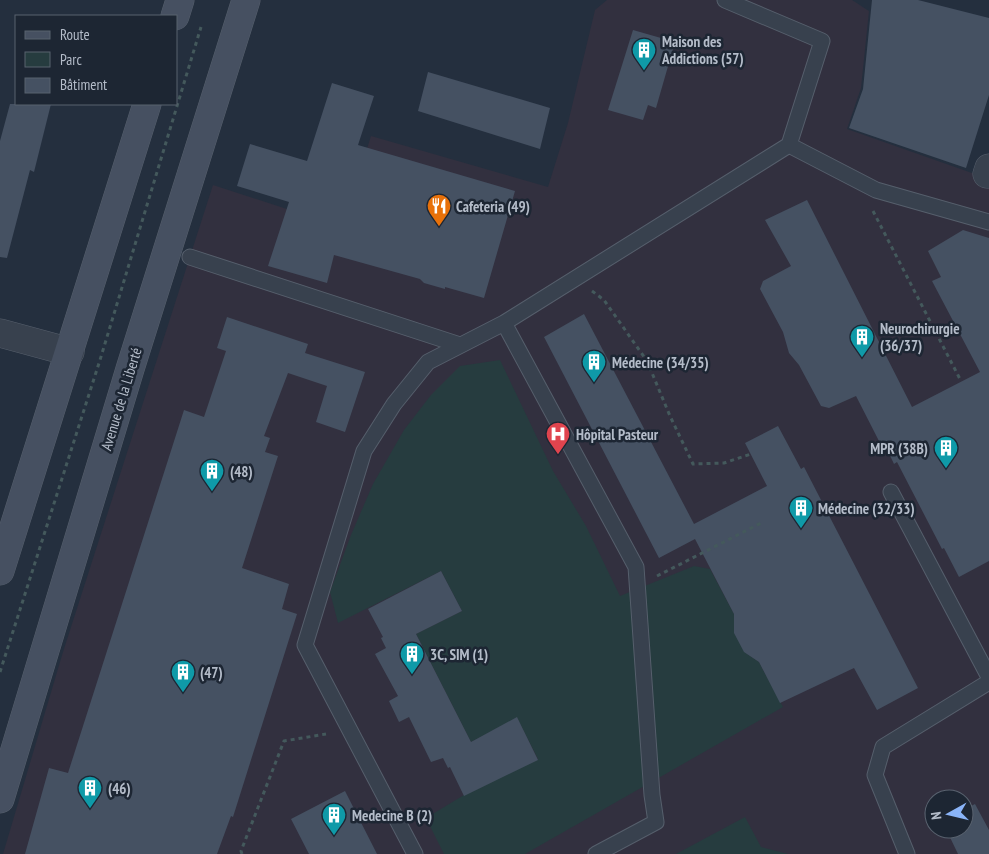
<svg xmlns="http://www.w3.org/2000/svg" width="989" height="854" viewBox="0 0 989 854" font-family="'PT Sans Narrow',sans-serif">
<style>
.medical{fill:#32303f;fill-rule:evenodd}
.green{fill:#263c3f}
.building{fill:#455162}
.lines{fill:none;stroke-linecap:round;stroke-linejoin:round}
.service-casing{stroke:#565f6c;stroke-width:17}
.minor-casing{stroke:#565f6c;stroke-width:29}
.secondary-casing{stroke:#565f6c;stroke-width:29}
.path{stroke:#44595c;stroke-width:3;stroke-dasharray:4 4;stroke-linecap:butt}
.service{stroke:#38414e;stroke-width:15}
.minor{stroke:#38414e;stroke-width:28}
.secondary{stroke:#465061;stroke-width:28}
.labels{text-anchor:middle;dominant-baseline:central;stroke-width:5;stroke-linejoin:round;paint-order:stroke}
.poi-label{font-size:15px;font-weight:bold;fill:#b4bcc9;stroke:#1d2633;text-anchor:start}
.street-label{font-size:15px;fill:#b4bcc9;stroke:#1d2633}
</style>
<rect width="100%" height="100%" fill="#242f3e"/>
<path class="medical" d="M607,0h245l17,11 -8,77 -14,41 142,50v675h-986l60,-202 150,-467 129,42 29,-91 177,51 20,-64 27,-113zM934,799h30v30h-30z"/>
<path class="green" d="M500,360l53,111 33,55 34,70 74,-30 16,3 24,45 12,39 13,9 24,45 -258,147h-81l-18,-36 38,-23 74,-36 -21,-41 -46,24 -55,-108 46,-23 -21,-40 -103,52 -8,-31 21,-57 22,-51 31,-54 27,-35 29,-29z
M745,817l16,30 27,7h-112z"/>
<path class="building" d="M872,0h46l71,18v77l-23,73 -117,-40 14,-39z
M633,30l42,12 -19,66 -8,-3 -5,15 -35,-10z
M428,72l122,36 -10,41 -122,-38z
M332,83l42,13 -16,49 157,46 -31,107 -39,-11v2l-21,-6 -4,-4 -86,-24 -7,28 -59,-17 21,-64 -52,-16 13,-42 57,17z
M10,104h41l-17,68 -4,-2 -23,88 -7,-1v-116z
M807,200l105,207 68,-35 -48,-91 9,-4 -13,-26 35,-21 26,8v323l-30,16 -15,-29 -2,1 -45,-87 -3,2 -11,-23 -3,2 -24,-47 -27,12 -8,-2 -22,-41 -10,-12 -6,-21 -23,-43 3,-8 28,-15 -26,-46z
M584,314l110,210 73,-38 -22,-43 33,-17 23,43 3,-2 114,221 -41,22 -23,-42 -74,35 -21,-41 -15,-10 -10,-19v-19l-39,-75 -36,19 -115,-221z
M227,317l81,27 -3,9 60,19 -20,60 -29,-10 11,-36 -39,-13 -24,63 6,2 -5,14 13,4 -36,112 47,16 -7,25 15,5 -64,203 -2,-1 -14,38h-192l24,-86 19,5 116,-363 20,7 22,-66 -9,-3z
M441,571l21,40 -46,23 55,108 46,-25 21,43 -74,36 -14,-29 -2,1 -5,-10 -12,4 -22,-45 -10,5 -10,-21 9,-5 -23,-42 11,-6 -5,-10 2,-1 -15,-28z
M345,791l32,63h-68l-18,-35z
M964,803l3,5 8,-4 14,26v24h-31l-12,-25h18z"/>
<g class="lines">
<defs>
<path id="service" d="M725,0l97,41 -33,104 87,45 113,32
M190,257l270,88
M504,323l132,244 16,228 4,27 -60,32
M891,492l98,185
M415,854l-110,-209 59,-194 30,-47 34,-42 76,-39 285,-178
M907,854l-32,-79 8,-28 106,-65"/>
<path id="minor" d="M987,174l2,-6
M0,333l70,19"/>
<path id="secondary" d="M175,16l5,-16
M0,571l147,-467
M0,799l130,-430 116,-369"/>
</defs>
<use href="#service" class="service-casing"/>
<use href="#minor" class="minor-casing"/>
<use href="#secondary" class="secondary-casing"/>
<path class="path" d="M873,211l88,170
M592,291l12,9 43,61 23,55 23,48 31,-1 27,-9
M657,576l106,-54
M0,672l100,-312 101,-333
M242,854l-1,-3 43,-110 42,-7"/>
<use href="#service" class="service"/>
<use href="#minor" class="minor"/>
<use href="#secondary" class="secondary"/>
</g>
<defs>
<symbol id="building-pin" viewBox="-11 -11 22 30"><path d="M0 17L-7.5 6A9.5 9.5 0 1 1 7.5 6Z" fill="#0f9aa8" stroke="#1d2633"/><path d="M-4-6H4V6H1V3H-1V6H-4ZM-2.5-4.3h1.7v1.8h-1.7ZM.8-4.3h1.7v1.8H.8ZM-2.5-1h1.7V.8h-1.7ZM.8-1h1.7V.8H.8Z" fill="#fff"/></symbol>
<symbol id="restaurant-pin" viewBox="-11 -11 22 30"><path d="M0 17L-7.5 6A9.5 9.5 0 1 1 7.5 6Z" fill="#e8710a" stroke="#1d2633"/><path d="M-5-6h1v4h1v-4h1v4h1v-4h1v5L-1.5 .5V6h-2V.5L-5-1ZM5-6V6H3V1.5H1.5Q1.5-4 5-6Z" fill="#fff"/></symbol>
<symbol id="hospital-pin" viewBox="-11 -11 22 30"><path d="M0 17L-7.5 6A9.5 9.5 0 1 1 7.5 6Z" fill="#e0444e" stroke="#1d2633"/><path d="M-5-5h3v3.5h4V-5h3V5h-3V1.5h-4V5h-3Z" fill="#fff"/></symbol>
</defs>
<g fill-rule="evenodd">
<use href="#building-pin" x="630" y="36" width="28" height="38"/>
<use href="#restaurant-pin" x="425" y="192" width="28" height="38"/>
<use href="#building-pin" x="848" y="323" width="28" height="38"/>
<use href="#building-pin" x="580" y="348" width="28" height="38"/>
<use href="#hospital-pin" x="544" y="420" width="28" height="38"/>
<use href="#building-pin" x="932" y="434" width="28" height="38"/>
<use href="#building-pin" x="198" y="457" width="28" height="38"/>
<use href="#building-pin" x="787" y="494" width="28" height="38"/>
<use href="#building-pin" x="398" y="640" width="28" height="38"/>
<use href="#building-pin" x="169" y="658" width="28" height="38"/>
<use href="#building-pin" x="76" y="774" width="28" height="38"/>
<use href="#building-pin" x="320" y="801" width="28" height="38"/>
</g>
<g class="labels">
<g class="poi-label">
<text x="662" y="41">Maison des<tspan x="662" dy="17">Addictions (57)</tspan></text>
<text x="456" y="206">Cafeteria (49)</text>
<text x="880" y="328">Neurochirurgie<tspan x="880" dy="17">(36/37)</tspan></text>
<text x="612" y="362">Médecine (34/35)</text>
<text x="576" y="434">Hôpital Pasteur</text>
<text x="928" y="448" text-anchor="end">MPR (38B)</text>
<text x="230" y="471">(48)</text>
<text x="818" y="508">Médecine (32/33)</text>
<text x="430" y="654">3C, SIM (1)</text>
<text x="200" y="672">(47)</text>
<text x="108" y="788">(46)</text>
<text x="352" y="815">Medecine B (2)</text>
</g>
<g class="street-label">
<text transform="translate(121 399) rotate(-73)">Avenue de la Liberté</text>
</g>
</g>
<rect x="15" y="15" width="162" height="90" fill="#1d2633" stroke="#59626f"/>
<rect x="25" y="31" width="25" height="8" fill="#465061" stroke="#59626f"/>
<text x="60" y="40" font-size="15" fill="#b4bcc9">Route</text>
<rect x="25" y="52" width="25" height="15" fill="#263c3f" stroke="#59626f"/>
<text x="60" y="65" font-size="15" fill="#b4bcc9">Parc</text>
<rect x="25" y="78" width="25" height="15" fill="#455162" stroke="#59626f"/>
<text x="60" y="90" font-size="15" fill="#b4bcc9">Bâtiment</text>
<g transform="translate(949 814) rotate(262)"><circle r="24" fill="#1d2633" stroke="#59626f"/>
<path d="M0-4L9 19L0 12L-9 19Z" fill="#8ab4f8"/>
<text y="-8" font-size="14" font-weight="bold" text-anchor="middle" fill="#b4bcc9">N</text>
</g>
</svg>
